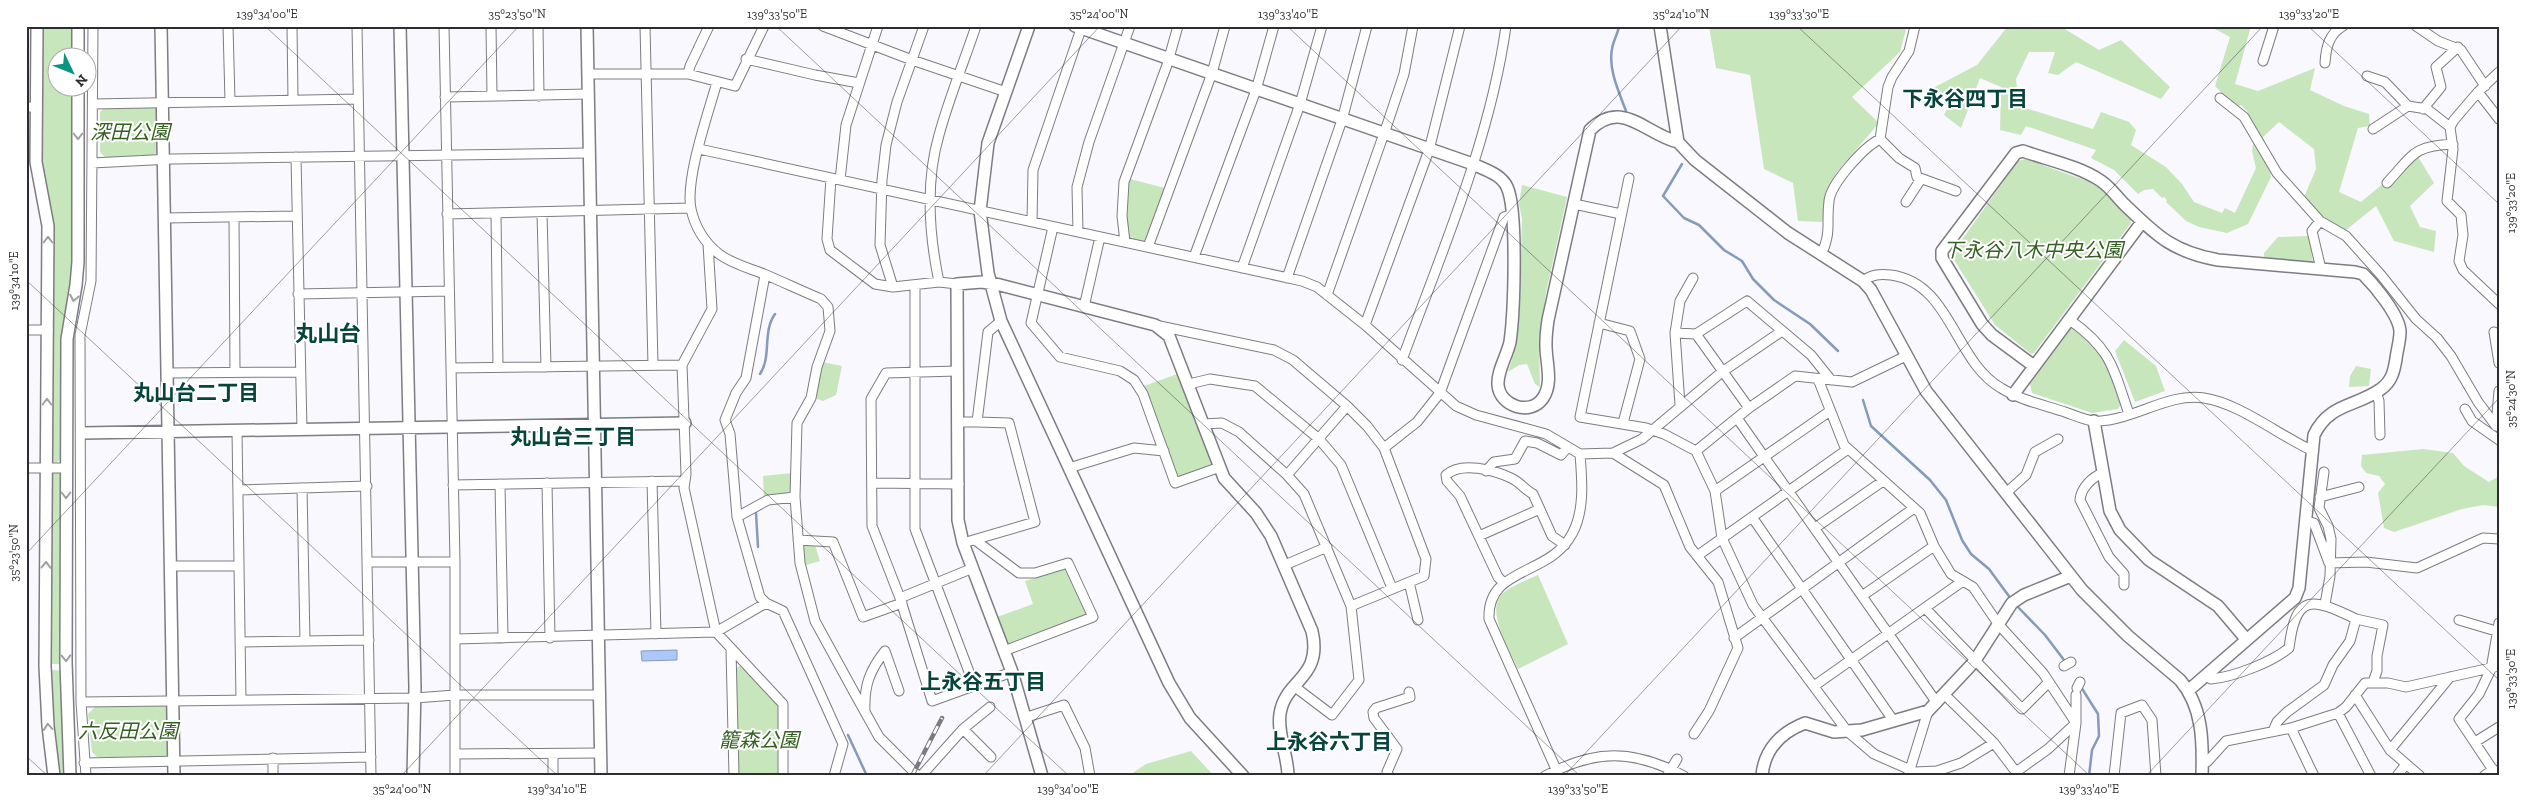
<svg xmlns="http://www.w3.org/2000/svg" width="2525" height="802" viewBox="0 0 2525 802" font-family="'Zilla Slab','Noto Sans JP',serif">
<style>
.green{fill:#c8e6bc}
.water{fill:#abc8f8;stroke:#859abc}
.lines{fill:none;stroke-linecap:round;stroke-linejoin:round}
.stream{stroke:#859abc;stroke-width:2.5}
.minor-casing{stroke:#7c7c82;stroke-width:11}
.tertiary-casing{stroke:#7c7c82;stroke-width:14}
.minor{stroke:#fff;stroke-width:9}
.tertiary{stroke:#fff;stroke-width:11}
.rail-casing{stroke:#7c7c80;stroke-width:4.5}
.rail{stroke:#fff;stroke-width:2.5;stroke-dasharray:8;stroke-linecap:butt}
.oneway{stroke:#a0a0a2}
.ticks{fill:none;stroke:#2d2d30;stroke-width:1;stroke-opacity:0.45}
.labels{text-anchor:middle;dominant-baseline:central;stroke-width:4;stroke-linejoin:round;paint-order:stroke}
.park-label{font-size:20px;font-style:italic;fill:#335f1f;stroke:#fff}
.neighbourhood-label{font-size:21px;font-weight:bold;fill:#07443b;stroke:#fff}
.quarter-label{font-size:22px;font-weight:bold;fill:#07443b;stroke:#fff}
.neatline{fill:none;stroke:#2d2d30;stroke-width:2}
.ticks-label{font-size:12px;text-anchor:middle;fill:#2d2d30}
</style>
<rect width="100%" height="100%" fill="#f8f8fe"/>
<path class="green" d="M41,26h35v31l-18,1v30h18v117l-12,203 -4,8v44l-4,3 -5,-3 -10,-300z
M1709,26h198l-7,26 -48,45 27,26 -43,50 -14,49 -24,-1 -5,-38 -29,-14 -14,-94 -34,-7z
M2008,26h52l39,24 22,-10 49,47 -9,12 -85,-37 -18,13 -10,-2 7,-21h-26l-13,27 3,27 74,23 8,-17 28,10 7,8 -5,15 35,22 16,17 12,18 28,11 3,-5 10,5 21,-45 -4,-17 3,-21 -10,-15 3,-3 -7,-7 -5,2 -21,-21 15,-49 -21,-11h42l-16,58 23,7 57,-23 -5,22 34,16 25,8 1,12 -12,2 -19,64 22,10 56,-47 17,28 -24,23 10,21 16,4 -2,21 -40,-11 -18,-35 -35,28 -37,-37 12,-28 -2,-20 -35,-27 -16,15 6,20 2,20 -23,47 -21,9 -28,-6 -13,-6 -20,-19 1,-2 -3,-3 -2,1 -9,-9 -9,1 -6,4 -24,-24 -23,-12 5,-8 -70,-24 -5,9 -21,-5 1,-43 -21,-9 -19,50 -17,-13 7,-15 -18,-12 44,-23z
M153,106l6,5v39l-7,7 -46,1 -6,-6v-40l5,-5z
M2026,159l61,22 12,7 31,30 1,5 -97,130 -3,1 -36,-29 -44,-70 67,-94z
M1130,179l35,9 -20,56 -17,-6c-1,-18 -6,-43 2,-59z
M1522,185l45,12 -21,96 -7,46 1,48 -5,-3 -8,-20 -8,1 -11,7 6,-19 6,-53 2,-81 -3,-15z
M2309,236l4,26 -49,-3v-6l14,-16z
M2073,326l33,30 16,46 -4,7 -26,4 -60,-20 -2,-9z
M2124,340l32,26 9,25 -30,11 -20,-51z
M822,362l20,4 -6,29 -13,6 -9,-3z
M2356,366l15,3 -2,17 -20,1 1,-11z
M1180,373l35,91 -37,14 -34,-92z
M2423,449l30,4 11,13 25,16 10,-6v31l-16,-2 -21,4 -68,23 -10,-4 -6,-35 7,-9 -6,-8 -13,-3 -5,-7 1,-11z
M54,473h7v191h-9v-189z
M792,473v21l-28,4 -1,-22z
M801,543l14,2 5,16 -14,4z
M1066,569l21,46 -80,29 -10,-27 36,-13 -8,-23z
M1538,575l30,69 -50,25c-8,-19 -34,-60 -15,-76 10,-8 24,-13 35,-18z
M741,665l38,39 1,72h-41l-4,-107z
M53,670l10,1v105h-5l-6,-56 -1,-49z
M164,704l4,7v43l-4,4 -67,-1 -5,-5 -4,-38 8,-8z
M1191,751l23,25h-86l18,-12z"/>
<path class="water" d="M677,650v10l-35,1 -1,-10z"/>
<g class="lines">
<path class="stream" d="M1619,26c-1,8 -6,15 -7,23 -4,20 7,43 14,62
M1682,164l-19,32 21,22 15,7 25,25 18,11 11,18 21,21 36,24 28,27
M760,374c12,-18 2,-42 15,-60
M1863,400l8,26 59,54 16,20 16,40 9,14 18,15 22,30
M756,513l2,34
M2016,605l29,30 19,25
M2081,687l17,27 1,22 -7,14 -3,26
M848,735l19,41"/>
<defs>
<path id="minor" d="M228,26l2,75
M292,26l1,73
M357,26l14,750
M444,26l11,536v214
M491,26l1,70
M538,26l1,70
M645,26l8,339
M823,26l89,34 94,32
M2416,26l22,15 23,9 24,36
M746,59l69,16 44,8
M2263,61l11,-35
M2325,63c1,-16 4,-29 18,-37
M2499,72l-21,20 21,27
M588,74h100l47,12 29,-60
M688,74l2,-8 19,-40
M2367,76l18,6 23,24 19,3 23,18
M717,82c-9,32 -32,97 -26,127 4,18 14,34 28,45 13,10 30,14 45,20 19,8 38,17 57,25l7,8 2,24 -13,36 -6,31 -14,25 -2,74 5,66 15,58 40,73 24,43 39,39
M2478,92l-24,28 -4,7 3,22 -6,52 14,14 2,20 -4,26 4,9 36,34
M445,97l143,-3
M2220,98l24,19 33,56 43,48 26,15 35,39 35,44 21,19 14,18 27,46 18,24 3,1
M93,104l265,-5
M26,107h10
M2423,109l18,-22 -5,-20 22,-20
M2373,129l35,-23
M1880,139l19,19 16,10 2,9 39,14
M699,149l603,132 15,6 48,38 91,81 20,9 70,19 34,20 33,-1 29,-14 80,-67 60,-41
M296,157l6,272
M92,163l80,-4 417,-6
M831,178l-4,61 3,11 45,34 18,3 46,-5 18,2
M1629,178l-49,239 66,11 18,6 32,17 19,40 7,47 31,67 94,126 27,23 41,18 22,-1 24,-8 33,-20
M840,180l6,-55 32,-99
M2387,183c26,-28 25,-37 66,-39
M1906,202l15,-23
M1574,204l47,10
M542,213l4,154
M447,214l244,-6
M496,214l2,153
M234,217l1,154
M165,218l131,-2
M2320,221l-8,10 9,38
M1032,222l1,-52 49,-144
M1053,227l-22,96 29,34 60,14 14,9 9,14 32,89 45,-16
M1078,232l-1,-45 12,-45 41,-116
M1125,242l-3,-26 2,-34 43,-117 11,-39
M708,244l4,65 -30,56 4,109 -2,14 32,144 67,72v72
M1148,247l64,-174 13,-47
M1821,255c11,-24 5,-31 8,-54 2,-18 35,-54 51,-62l8,-52 4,-10 17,-26 6,-25
M1194,257l62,-167 18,-64
M1242,268l58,-164 22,-78
M765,275l-19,103 -10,15 -11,27 5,14 7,83 23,80 6,6 17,8 60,133 -9,32
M1287,278l55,-158 25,-94
M1863,281c9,-7 17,-7 28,-6 60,8 63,86 110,113 19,12 43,17 64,24 9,3 19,8 29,9 4,1 11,-1 15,-1 32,-5 62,-27 95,-22 35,5 76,38 109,53
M939,282c-10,-48 -14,-99 0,-147 10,-37 25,-73 37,-109
M915,286v243l59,156
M893,287l-13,-42 2,-65 4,-35 11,-43 27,-76
M298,294l151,-3
M1327,295l60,-170 17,-51 9,-48
M1084,307l16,-70
M2070,320c42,30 43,48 59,94
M1599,323l31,8 10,28 -17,64
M1155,325l119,25 19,10 54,46 20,20 17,22 42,111 -2,17 -73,30
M1365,325l64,-175 31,-124
M26,330h22
M2494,332l5,31
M1675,333l21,1 53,74
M1696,334l51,-33 64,54 20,25
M1402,360c40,-109 88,-219 104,-334
M451,368l231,-3
M957,371l-71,2 -15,26 1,127 28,72 32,103 80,-29
M168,373l131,-1
M1818,379l26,66 76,68 14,33 17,28 22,13 26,38 44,48 33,50
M1189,384l21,-5 45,7 64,53 22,26 51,123
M2376,392l3,9 1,34
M1680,405l-5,-72 5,-32 13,-23
M2465,409l7,12 27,19
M1737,418l200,285
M958,422h19
M1203,424l19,-1 17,9 48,43 17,19 47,112 8,74 -27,35 -37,-28
M2496,426l3,-35
M237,431l4,269
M1384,448l33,-26 23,-29 64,-176 9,-3
M1696,451l53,-43 46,-32 57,6 54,-26
M1613,453l51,32 26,62 28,35 20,66 -29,63 -15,23
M26,468h40
M1069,468l65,-20 30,3
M1486,471l8,-9 21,-3 10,-18 12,2 24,12 7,-8
M2324,472l-5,36 9,18 3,13 -1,37 -5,28
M2103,473c-11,4 -22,15 -23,27l29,57 15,17v11
M1287,475l60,-69
M652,481l4,153
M547,483l3,155
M872,483l87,1
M500,484l3,154
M453,485l232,-4
M302,488l3,153
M238,490l129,-4
M1715,491l115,-80
M2006,493l20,-18 9,-23 23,-13
M2320,497l39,-10
M737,517l31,-17 27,-3
M1752,517l141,203
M2306,521l8,2 15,40 37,-1 51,6 66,-30 16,1
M1815,528l68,-47
M1479,536l61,-27
M798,540l35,2 30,75 39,-14
M975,540l44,33h16l33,-10 25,54 -89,34
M963,543l72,-21 -26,-99 -32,-1 11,-90 13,-11
M1697,556l151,-107
M368,562h87
M1285,565l42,-18
M171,566h68
M1409,582l9,38
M1503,582l-5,-5 -38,-81 -13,-15 -1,-6c15,-14 48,-5 65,3 9,4 14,12 22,16l19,42 13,9
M1862,596l72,-50
M900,598l73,-30
M1925,608l97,101 26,-26
M2356,619l27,6 -6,31v15l-4,11
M2459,620l37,11
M1734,638l180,-130
M456,639l260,-7 50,-29
M240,642l129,-2
M731,649l3,127
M885,651l14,40
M2064,666l7,-4
M2207,675l4,4c23,-2 61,-17 78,-31 7,-56 23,-50 67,-29l-6,22 -17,24 -9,20 -37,27 -10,10 -4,9
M1814,686l149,-105
M2077,688l3,-6
M1945,695l49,48 22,29 -1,4
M2076,695v28
M2355,695l35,55 30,26
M81,702l334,-4 40,-3h144
M865,710c-1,-25 5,-40 20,-59
M2338,713l33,63
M1027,717l37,-12 21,43 5,28
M2291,728l23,48
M963,729l28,28
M2475,742l24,-15
M2390,750l60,-73
M455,754l145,-1
M553,755v21
M273,758v18
M2203,762h4l19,-21 65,-13 47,-15 8,-6 19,-24h23l18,4 93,-21
M84,763l287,-6
M2016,772l32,-23 28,-26 -7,53
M86,776l-5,-74 -1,-367 11,-54 2,-255
M921,776l42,-47 27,-22
M1389,776l-2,-4 10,-23 -23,-31 -1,-6 3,-4 34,-11 -1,-5
M1545,776c50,-27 88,-27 139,0
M1559,776l-70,-157c-2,-53 60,-42 83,-85 13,-23 10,-55 8,-80
M1667,776l10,-17
M1908,776l20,-65
M2114,776l7,-63 21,-8 10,15 4,56
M2397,776l9,-12
M2484,776l9,-7
M2497,776l-38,-57 20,-25 12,-25 8,-46"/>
<path id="tertiary" d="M37,26l-1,136 12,64 -3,440 3,60 6,50
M78,26v32
M161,26l13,750
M400,26l15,661 -2,89
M587,26l14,750
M1029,26l-41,117 -8,68 8,62 13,48 168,362 21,35 53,58
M1075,26l398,138c12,6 28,10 34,23 11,23 7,127 3,155 -3,14 -13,29 -12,43 2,22 33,31 45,13 11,-16 2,-38 3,-56 0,-7 1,-15 2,-22l42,-190c32,-32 55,4 88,12
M1660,26l18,116 17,18 93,73 75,48 8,9 55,101 156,199 46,46 52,44c23,27 23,62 22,96
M2034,366l-42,-31 -10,-11 -40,-66v-7l74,-98 7,-2c25,9 56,15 78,30 9,6 16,16 24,24 32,31 48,47 93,55l137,12 8,2c12,12 37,42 37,58 0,9 -3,18 -4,27 -2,12 -4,22 -15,30 -25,18 -52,14 -67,46l-15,153 -4,10 -106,92
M2013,395l129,-173
M2094,421l16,90 10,19 29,30 69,46 28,33
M82,433l603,-10
M70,776l-4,-113 1,-324 9,-54 2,-23v-174
M1042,776l-30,-104 -49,-129 -5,-23 -1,-236 25,-2 18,3 155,40 14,11 55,142 32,35 15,23 41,95c11,48 -27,48 -32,83 -3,20 8,42 8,62
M1762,776c2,-27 20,-44 43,-53l29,9 28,-2 66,-19 46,-49 38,-59 12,-8 47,-19"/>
</defs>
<use href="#minor" class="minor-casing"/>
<use href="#tertiary" class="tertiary-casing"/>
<use href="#minor" class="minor"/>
<use href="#tertiary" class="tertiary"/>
<defs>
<path id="rail" d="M912,776l30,-58"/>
</defs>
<use href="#rail" class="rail-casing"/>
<use href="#rail" class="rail"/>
</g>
<defs><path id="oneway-chevron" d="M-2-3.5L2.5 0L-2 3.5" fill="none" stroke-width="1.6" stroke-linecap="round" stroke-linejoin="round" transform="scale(1.25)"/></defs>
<g class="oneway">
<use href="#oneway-chevron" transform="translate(78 136) rotate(90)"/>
<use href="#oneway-chevron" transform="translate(48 240) rotate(-90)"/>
<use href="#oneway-chevron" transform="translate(74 298) rotate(101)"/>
<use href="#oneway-chevron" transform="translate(47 402) rotate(-90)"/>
<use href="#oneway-chevron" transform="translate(66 495) rotate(90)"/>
<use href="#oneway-chevron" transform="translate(46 565) rotate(-89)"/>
<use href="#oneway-chevron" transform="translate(66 658) rotate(89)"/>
<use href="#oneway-chevron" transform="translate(48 727) rotate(-95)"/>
</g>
<path class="ticks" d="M265,26l804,750M776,26l804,750M1287,26l803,750M1797,26l702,654M2308,26l191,178M26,280l532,496M26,554l493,-528M26,756l22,20M401,776l699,-750M983,776l699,-750M1564,776l699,-750M2146,776l353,-378"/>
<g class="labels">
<g class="park-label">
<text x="130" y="132">深田公園</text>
<text x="2033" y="250">下永谷八木中央公園</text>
<text x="128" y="731">六反田公園</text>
<text x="759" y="740">籠森公園</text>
</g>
<g class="neighbourhood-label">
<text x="1965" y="98">下永谷四丁目</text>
<text x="196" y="392">丸山台二丁目</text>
<text x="573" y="436">丸山台三丁目</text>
<text x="983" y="681">上永谷五丁目</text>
<text x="1329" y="741">上永谷六丁目</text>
</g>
<g class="quarter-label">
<text x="328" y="333">丸山台</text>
</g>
</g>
<rect width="2525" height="802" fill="none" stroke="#ffffff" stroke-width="55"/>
<g transform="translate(72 72) rotate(133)"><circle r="24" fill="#ffffff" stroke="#ababac"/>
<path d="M0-4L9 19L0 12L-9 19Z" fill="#079582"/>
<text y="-8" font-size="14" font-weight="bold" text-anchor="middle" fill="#2d2d30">N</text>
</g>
<rect x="28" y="28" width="2470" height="746" class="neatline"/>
<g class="ticks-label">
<text x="267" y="18">139°34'00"E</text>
<text x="517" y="18">35°23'50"N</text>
<text x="777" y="18">139°33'50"E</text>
<text x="1099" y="18">35°24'00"N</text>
<text x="1288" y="18">139°33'40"E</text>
<text x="1681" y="18">35°24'10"N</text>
<text x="1799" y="18">139°33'30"E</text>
<text x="2309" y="18">139°33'20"E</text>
<text transform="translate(2511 203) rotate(-90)" y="4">139°33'20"E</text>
<text transform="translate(14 281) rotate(-90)" y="4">139°34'10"E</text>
<text transform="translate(2511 399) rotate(-90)" y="4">35°24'30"N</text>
<text transform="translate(14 553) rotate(-90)" y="4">35°23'50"N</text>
<text transform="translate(2511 679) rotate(-90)" y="4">139°33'30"E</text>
<text x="402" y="793">35°24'00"N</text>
<text x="557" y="793">139°34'10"E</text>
<text x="1068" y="793">139°34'00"E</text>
<text x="1578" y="793">139°33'50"E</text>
<text x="2089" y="793">139°33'40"E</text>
</g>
</svg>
